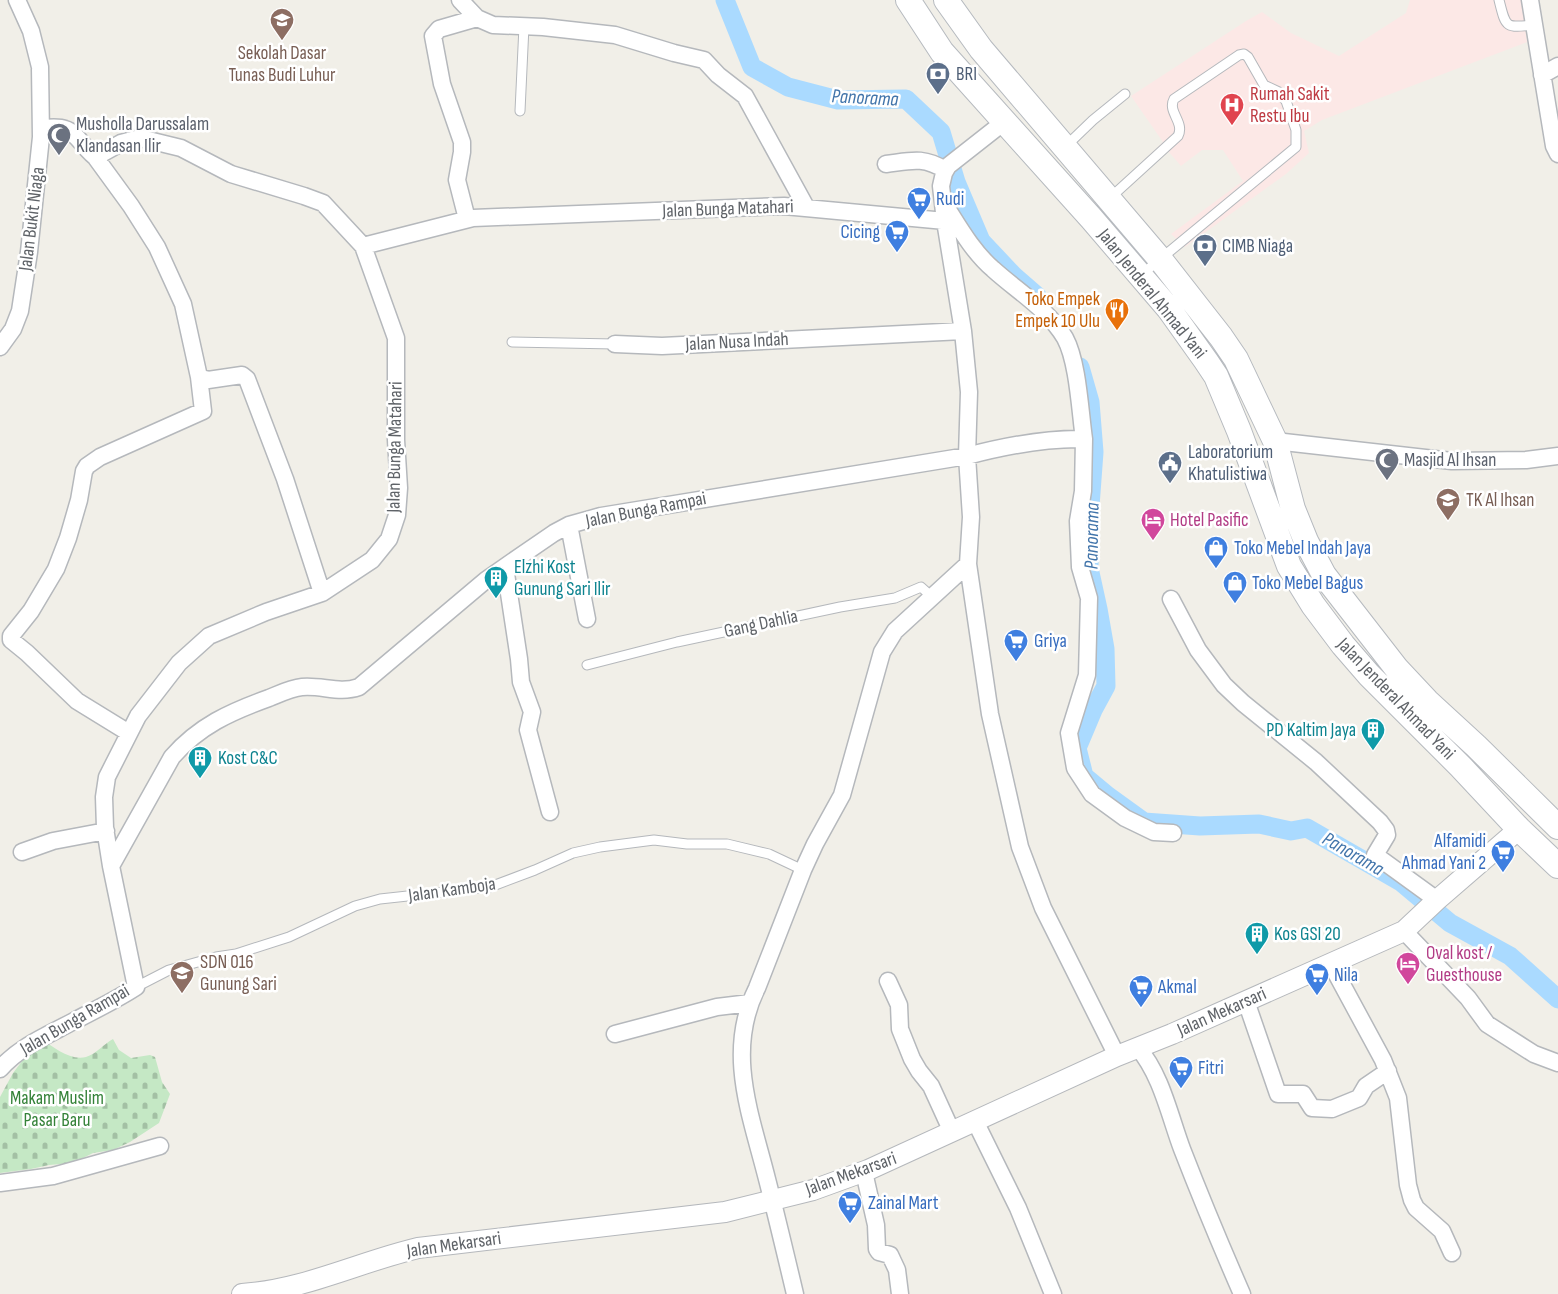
<svg xmlns="http://www.w3.org/2000/svg" width="1558" height="1294" viewBox="0 0 1558 1294" font-family="'Sofia Sans Condensed',sans-serif">
<style>
.medical{fill:#fce8e6}
.cemetery{fill:url(#cemetery-stones)}
.lines{fill:none;stroke-linecap:round;stroke-linejoin:round}
.canal{stroke:#aadaff;stroke-width:19}
.service-casing{stroke:#b5b8bc;stroke-width:11}
.minor-casing{stroke:#b5b8bc;stroke-width:19}
.tertiary-casing{stroke:#b5b8bc;stroke-width:22}
.secondary-casing{stroke:#b6babf;stroke-width:26}
.service{stroke:#fff;stroke-width:9}
.minor{stroke:#fff;stroke-width:16}
.tertiary{stroke:#fff;stroke-width:20}
.secondary{stroke:#fff;stroke-width:24}
.labels{text-anchor:middle;dominant-baseline:central;stroke-width:5;stroke-linejoin:round;paint-order:stroke}
.education-label{font-size:19px;fill:#785e54;stroke:#fff;text-anchor:start}
.service-label{font-size:19px;fill:#4e5e75;stroke:#fff;text-anchor:start}
.health-label{font-size:19px;fill:#be3a42;stroke:#fff;text-anchor:start}
.worship-label{font-size:19px;fill:#5b616d;stroke:#fff;text-anchor:start}
.shop-label{font-size:19px;fill:#366cbe;stroke:#fff;text-anchor:start}
.street-label{font-size:19px;fill:#5f6368;stroke:#fff}
.food-label{font-size:19px;fill:#c56008;stroke:#fff;text-anchor:end}
.hotel-label{font-size:19px;fill:#b23c85;stroke:#fff;text-anchor:start}
.culture-label{font-size:19px;fill:#0d838f;stroke:#fff;text-anchor:start}
.park-label{font-size:19px;fill:#348238;stroke:#fff}
.water-label{font-size:20px;font-style:italic;fill:#4174aa;stroke:#fff}
</style>
<defs>
<pattern id="cemetery-stones" width="16" height="16" patternUnits="userSpaceOnUse" patternTransform="scale(1.25)"><rect width="16" height="16" fill="#c5e8c5"/><path d="M2 7V4a2 2 0 0 1 4 0v3zM10 15v-3a2 2 0 0 1 4 0v3z" fill="#a3c0a4"/></pattern>
</defs>
<rect width="100%" height="100%" fill="#f1efe8"/>
<path class="medical" d="M1410,0h111l6,42 -205,78 -18,11 5,22 -23,21 -101,73 -14,-13 72,-53 -20,-31h-21l-21,16 -13,-15 -39,35 -5,-7 39,-37 -32,-46 115,-75 16,-9 29,21 48,23 67,-43z"/>
<path class="cemetery" d="M113,1039l6,11 12,8 19,-3 5,2 7,25 8,12 -11,29 -29,19 -17,8 -20,3 -20,10 -24,2 -18,4 -31,4v-76l13,-24 19,-25 10,-8c12,7 28,21 44,17 10,-3 18,-13 27,-18z"/>
<g class="lines">
<path class="canal" d="M725,0l27,67 36,20 50,13 68,-1 35,33 15,50 25,59 33,35 23,20
M1080,367l10,35 4,50 -4,54 -1,62 9,41 7,40 1,37 -13,24 -16,38 7,28 24,20 36,26 56,4 59,-2 32,7 16,-3 94,54 49,41 60,33 48,43"/>
<defs>
<path id="service" d="M1499,0c7,28 6,28 35,25
M520,111l4,-85
M1066,146l27,-26 32,-26
M1110,198l68,-62c7,-14 -11,-24 -4,-37l65,-44 5,-1 4,3 16,28 15,7 7,9 10,29v17l-155,128
M512,342l103,2
M587,665l90,-23 163,-35 55,-9 26,-11 10,9
M136,987l33,-17 47,-13 20,-3 53,-17 66,-31 25,-7 110,-12 45,-17 38,-17 27,-6 54,-7 33,4h40l42,10 34,16"/>
<path id="minor" d="M460,0l17,18 16,7 50,2 72,8 59,18 30,7 14,15 27,21 61,111
M1530,0l24,146 4,8
M1542,75l16,-9
M1004,122l-56,44 -4,7 -3,13 4,35 18,110 6,61 -2,64 4,61 -3,47 22,150 30,133 23,61 74,148
M96,158l35,48 26,41 26,57 16,73 9,3 34,-5 5,4 38,100 37,114
M886,164c24,-3 37,-8 59,6
M945,205c14,22 28,47 48,64 24,22 55,40 72,69 13,24 15,73 19,101
M467,219l-10,-39 5,-28v-10l-20,-58 -9,-48 6,-7 38,-11
M363,246l110,-28 311,-12 161,15
M615,344l47,2 301,-15
M0,347l13,-18 7,-18 9,-59 12,-115 -1,-70 -9,-36 -14,-31
M1275,441l177,20 74,-1 32,-4
M569,525l18,94
M505,567l14,92 2,23 11,30 -4,18 22,82
M1171,599l27,51 26,35 19,18 73,59 64,60 6,8 1,5 -12,20 62,45
M129,733l-52,-32 -50,-48 -16,-13v-4l20,-25 25,-42 12,-31 11,-38 5,-29 3,-5 13,-9 103,-46 -4,-34
M22,852l31,-11 53,-10
M111,866l61,-109c27,-31 58,-45 97,-59 10,-4 22,-10 33,-11 20,-2 37,7 57,0l127,-107 33,-23 35,-24 15,-8 32,-9 366,-60c38,-10 77,-18 117,-17l-1,52 -5,30 2,46 9,31 -2,77 -18,58 6,35 17,26 33,24 29,14 19,1
M1404,931l64,67 19,26 47,30 24,9
M1331,964l52,96 15,38 10,87 4,15 4,8 26,23 10,22
M888,981l11,24 1,24 12,30 7,12 12,15 21,46
M1246,1001l32,93h25l9,14 20,1 27,-11 7,-12 22,-15
M615,1034l102,-27 33,-4
M1138,1048c23,26 32,69 44,101 19,49 39,97 60,145
M0,1069c20,-23 48,-34 74,-48 21,-11 42,-21 62,-34l-25,-121 -6,-38 -1,-31 3,-20 31,-61 41,-53 30,-27 57,-24 56,-19 50,-33 17,-21 8,-24 2,-27 -3,-48v-102l-33,-92 -40,-43 -19,-7 -73,-22 -50,-26 -41,-10 -19,5 -18,10 -5,6c-13,-8 -21,-27 -33,-30 -7,-3 -16,-1 -24,-1
M975,1121l43,87 35,86
M864,1172l12,53 1,24 2,3 11,3 7,15 3,24
M0,1183l53,-7 107,-30
M795,1294c-9,-38 -18,-76 -28,-115 -16,-64 -42,-127 -10,-191l46,-118 12,-26 27,-49 40,-143 13,-21 73,-67"/>
<path id="tertiary" d="M242,1294c62,-4 117,-32 176,-46l307,-36 88,-22 55,-20 249,-114 55,-22 232,-103 33,-31 82,-71"/>
<path id="secondary" d="M908,0l34,52 149,166 78,91 37,52 10,15 23,55 50,135 24,39 30,40 26,30 92,92 58,62 39,37
M946,0l35,49 179,210 61,78 15,22 39,82 18,68 13,32 18,34 73,94 30,32 49,45 82,81"/>
</defs>
<use href="#service" class="service-casing"/>
<use href="#minor" class="minor-casing"/>
<use href="#tertiary" class="tertiary-casing"/>
<use href="#secondary" class="secondary-casing"/>
<use href="#service" class="service"/>
<use href="#minor" class="minor"/>
<use href="#tertiary" class="tertiary"/>
<use href="#secondary" class="secondary"/>
</g>
<defs>
<symbol id="school-pin" viewBox="-11 -11 22 30"><path d="M0 17L-7.5 6A9.5 9.5 0 1 1 7.5 6Z" fill="#8d6e63" stroke="#fff"/><path d="M0-5L7-2L0 1L-7-2ZM-4 1L0 2.5L4 1V4Q0 6-4 4Z" fill="#fff"/></symbol>
<symbol id="bank-pin" viewBox="-11 -11 22 30"><path d="M0 17L-7.5 6A9.5 9.5 0 1 1 7.5 6Z" fill="#5c6f8a" stroke="#fff"/><path d="M-6-4H6V4H-6ZM0-2.3a2.3 2.3 0 1 0 0 4.6a2.3 2.3 0 1 0 0-4.6Z" fill="#fff"/></symbol>
<symbol id="hospital-pin" viewBox="-11 -11 22 30"><path d="M0 17L-7.5 6A9.5 9.5 0 1 1 7.5 6Z" fill="#e0444e" stroke="#fff"/><path d="M-5-5h3v3.5h4V-5h3V5h-3V1.5h-4V5h-3Z" fill="#fff"/></symbol>
<symbol id="mosque-pin" viewBox="-11 -11 22 30"><path d="M0 17L-7.5 6A9.5 9.5 0 1 1 7.5 6Z" fill="#6b7280" stroke="#fff"/><path d="M3.5-4.9A6 6 0 1 0 3.5 4.9A5 5 0 1 1 3.5-4.9Z" fill="#fff"/></symbol>
<symbol id="supermarket-pin" viewBox="-11 -11 22 30"><path d="M0 17L-7.5 6A9.5 9.5 0 1 1 7.5 6Z" fill="#3f7fe0" stroke="#fff"/><path d="M-6-5.5h2.5l.6 2H6L4.5 2H-2.5L-4.4-4H-6ZM-1.5 3.2a1.3 1.3 0 1 0 .1 0ZM3 3.2a1.3 1.3 0 1 0 .1 0Z" fill="#fff"/></symbol>
<symbol id="restaurant-pin" viewBox="-11 -11 22 30"><path d="M0 17L-7.5 6A9.5 9.5 0 1 1 7.5 6Z" fill="#e8710a" stroke="#fff"/><path d="M-5-6h1v4h1v-4h1v4h1v-4h1v5L-1.5 .5V6h-2V.5L-5-1ZM5-6V6H3V1.5H1.5Q1.5-4 5-6Z" fill="#fff"/></symbol>
<symbol id="civic-pin" viewBox="-11 -11 22 30"><path d="M0 17L-7.5 6A9.5 9.5 0 1 1 7.5 6Z" fill="#5c6f8a" stroke="#fff"/><path d="M-.6-6.5H3V-4.5H.6V-3L4-1V1h2V6H-6V1h2V-1L-.6-3ZM-1.2 2.5V6h2.4V2.5Z" fill="#fff"/></symbol>
<symbol id="hotel-pin" viewBox="-11 -11 22 30"><path d="M0 17L-7.5 6A9.5 9.5 0 1 1 7.5 6Z" fill="#d1479c" stroke="#fff"/><path d="M-6-4.5h1.5V1H6V5H4.5V3h-9V5H-6ZM-4 0a1.8 1.8 0 1 1 3.6 0ZM.5 0V-2.5h3Q6-2.5 6 0Z" fill="#fff"/></symbol>
<symbol id="shop-pin" viewBox="-11 -11 22 30"><path d="M0 17L-7.5 6A9.5 9.5 0 1 1 7.5 6Z" fill="#3f7fe0" stroke="#fff"/><path d="M-5-2.5h2.3a2.7 3.5 0 0 1 5.4 0H5L5.5 6h-11ZM-1.5-2.5h3a1.5 2.3 0 0 0-3 0Z" fill="#fff"/></symbol>
<symbol id="building-pin" viewBox="-11 -11 22 30"><path d="M0 17L-7.5 6A9.5 9.5 0 1 1 7.5 6Z" fill="#0f9aa8" stroke="#fff"/><path d="M-4-6H4V6H1V3H-1V6H-4ZM-2.5-4.3h1.7v1.8h-1.7ZM.8-4.3h1.7v1.8H.8ZM-2.5-1h1.7V.8h-1.7ZM.8-1h1.7V.8H.8Z" fill="#fff"/></symbol>
</defs>
<g fill-rule="evenodd">
<use href="#school-pin" x="268" y="6" width="28" height="38"/>
<use href="#bank-pin" x="924" y="60" width="28" height="38"/>
<use href="#hospital-pin" x="1218" y="91" width="28" height="38"/>
<use href="#mosque-pin" x="45" y="121" width="28" height="38"/>
<use href="#supermarket-pin" x="905" y="185" width="28" height="38"/>
<use href="#supermarket-pin" x="883" y="218" width="28" height="38"/>
<use href="#bank-pin" x="1191" y="232" width="28" height="38"/>
<use href="#restaurant-pin" x="1103" y="296" width="28" height="38"/>
<use href="#mosque-pin" x="1373" y="446" width="28" height="38"/>
<use href="#civic-pin" x="1156" y="449" width="28" height="38"/>
<use href="#school-pin" x="1434" y="486" width="28" height="38"/>
<use href="#hotel-pin" x="1139" y="506" width="28" height="38"/>
<use href="#shop-pin" x="1202" y="534" width="28" height="38"/>
<use href="#building-pin" x="482" y="564" width="28" height="38"/>
<use href="#shop-pin" x="1221" y="569" width="28" height="38"/>
<use href="#supermarket-pin" x="1002" y="627" width="28" height="38"/>
<use href="#building-pin" x="1359" y="716" width="28" height="38"/>
<use href="#building-pin" x="186" y="744" width="28" height="38"/>
<use href="#supermarket-pin" x="1489" y="838" width="28" height="38"/>
<use href="#building-pin" x="1243" y="920" width="28" height="38"/>
<use href="#hotel-pin" x="1394" y="950" width="28" height="38"/>
<use href="#school-pin" x="168" y="959" width="28" height="38"/>
<use href="#supermarket-pin" x="1303" y="961" width="28" height="38"/>
<use href="#supermarket-pin" x="1127" y="973" width="28" height="38"/>
<use href="#supermarket-pin" x="1167" y="1054" width="28" height="38"/>
<use href="#supermarket-pin" x="836" y="1189" width="28" height="38"/>
</g>
<g class="labels">
<g class="education-label">
<text x="282" y="53" text-anchor="middle">Sekolah Dasar<tspan x="282" dy="22">Tunas Budi Luhur</tspan></text>
<text x="1466" y="500">TK Al Ihsan</text>
<text x="200" y="962">SDN 016<tspan x="200" dy="22">Gunung Sari</tspan></text>
</g>
<g class="service-label">
<text x="956" y="74">BRI</text>
<text x="1222" y="246">CIMB Niaga</text>
<text x="1188" y="452">Laboratorium<tspan x="1188" dy="22">Khatulistiwa</tspan></text>
</g>
<g class="health-label">
<text x="1250" y="94">Rumah Sakit<tspan x="1250" dy="22">Restu Ibu</tspan></text>
</g>
<g class="worship-label">
<text x="76" y="124">Musholla Darussalam<tspan x="76" dy="22">Klandasan Ilir</tspan></text>
<text x="1404" y="460">Masjid Al Ihsan</text>
</g>
<g class="shop-label">
<text x="936" y="199">Rudi</text>
<text x="880" y="232" text-anchor="end">Cicing</text>
<text x="1234" y="548">Toko Mebel Indah Jaya</text>
<text x="1252" y="583">Toko Mebel Bagus</text>
<text x="1034" y="641">Griya</text>
<text x="1486" y="841" text-anchor="end">Alfamidi<tspan x="1486" dy="22">Ahmad Yani 2</tspan></text>
<text x="1334" y="975">Nila</text>
<text x="1158" y="987">Akmal</text>
<text x="1198" y="1068">Fitri</text>
<text x="868" y="1203">Zainal Mart</text>
</g>
<g class="street-label">
<text transform="translate(728 209) rotate(-2)">Jalan Bunga Matahari</text>
<text transform="translate(32 219) rotate(-83)">Jalan Bukit Niaga</text>
<text transform="translate(1152 294) rotate(51)">Jalan Jenderal Ahmad Yani</text>
<text transform="translate(737 342) rotate(-3)">Jalan Nusa Indah</text>
<text transform="translate(395 447) rotate(-89)">Jalan Bunga Matahari</text>
<text transform="translate(646 510) rotate(-11)">Jalan Bunga Rampai</text>
<text transform="translate(761 624) rotate(-12)">Gang Dahlia</text>
<text transform="translate(1396 699) rotate(46)">Jalan Jenderal Ahmad Yani</text>
<text transform="translate(452 890) rotate(-8)">Jalan Kamboja</text>
<text transform="translate(1222 1012) rotate(-24)">Jalan Mekarsari</text>
<text transform="translate(75 1020) rotate(-30)">Jalan Bunga Rampai</text>
<text transform="translate(851 1174) rotate(-20)">Jalan Mekarsari</text>
<text transform="translate(454 1245) rotate(-8)">Jalan Mekarsari</text>
</g>
<g class="food-label">
<text x="1100" y="299">Toko Empek<tspan x="1100" dy="22">Empek 10 Ulu</tspan></text>
</g>
<g class="hotel-label">
<text x="1170" y="520">Hotel Pasific</text>
<text x="1426" y="953">Oval kost /<tspan x="1426" dy="22">Guesthouse</tspan></text>
</g>
<g class="culture-label">
<text x="514" y="567">Elzhi Kost<tspan x="514" dy="22">Gunung Sari Ilir</tspan></text>
<text x="1356" y="730" text-anchor="end">PD Kaltim Jaya</text>
<text x="218" y="758">Kost C&amp;C</text>
<text x="1274" y="934">Kos GSI 20</text>
</g>
<g class="park-label">
<text x="57" y="1098">Makam Muslim<tspan x="57" dy="22">Pasar Baru</tspan></text>
</g>
<g class="water-label">
<text transform="translate(865 98) rotate(3)">Panorama</text>
<text transform="translate(1092 536) rotate(-89)">Panorama</text>
<text transform="translate(1353 854) rotate(30)">Panorama</text>
</g>
</g>
</svg>
